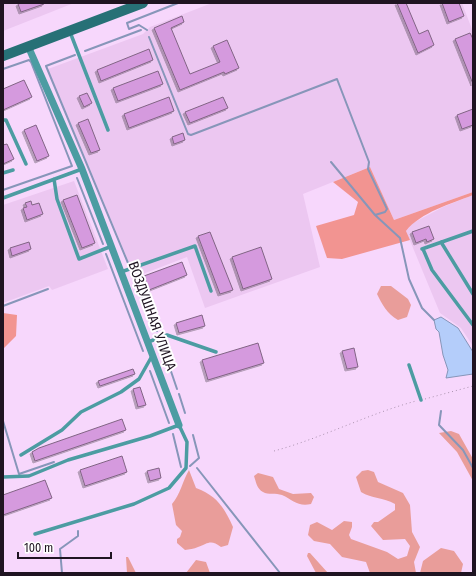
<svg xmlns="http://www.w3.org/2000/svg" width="476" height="576" viewBox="0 0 476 576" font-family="'Fira Sans Condensed',sans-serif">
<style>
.built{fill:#ecc7f1}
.green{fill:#e99d9a}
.forest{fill:#f29491}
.water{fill:#b4cdfa;stroke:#8796b9}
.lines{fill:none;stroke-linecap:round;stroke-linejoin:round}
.stream{stroke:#8796b9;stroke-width:2}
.building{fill:#d59ade;stroke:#816484;filter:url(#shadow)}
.path{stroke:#ab93af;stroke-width:1;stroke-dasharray:1 3;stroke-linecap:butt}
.service{stroke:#4c9ca2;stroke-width:3.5}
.minor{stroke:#4c9ca2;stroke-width:7}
.secondary{stroke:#277076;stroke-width:10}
.labels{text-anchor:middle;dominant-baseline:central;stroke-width:4;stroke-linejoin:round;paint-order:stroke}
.street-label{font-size:14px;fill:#1f1421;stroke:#fff}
</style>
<defs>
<filter id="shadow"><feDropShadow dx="-2" dy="2" stdDeviation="0" flood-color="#0004"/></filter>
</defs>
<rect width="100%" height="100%" fill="#f7d7fc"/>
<path class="built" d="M3,3h71l-71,28z
M212,3h250l11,29v160l-79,28 -24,-53 -67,27 17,73 -115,41 -18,-51 -52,20 -87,-208 95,-35 7,-7z
M74,181l34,88 -56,21 -3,-4 -46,17v-98z
M473,195v151l-12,-18 -21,-15 -34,-82 7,-8 30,-16z"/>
<path class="green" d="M381,286h10l17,13 3,6 -4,12 -9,3c-11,-6 -16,-16 -21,-26z
M451,431l8,3 14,25v22l-16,-29 -18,-19z
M189,470l7,18c21,8 28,19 37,39l-5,18 -7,2c-10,-8 -13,-4 -23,0 -4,2 -9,2 -13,3l-8,-7v-4l3,-2 2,-6 -6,-6 -4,-21c8,-9 11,-24 17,-34z
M368,470l6,2 4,10 25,11 7,12 2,27 8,15 -6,15 2,11h-46l-4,-11 -24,-5 -12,-13 -16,-3 -6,-6 2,-10 7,-3 15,8 12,-9 8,1v5l-3,8 2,4 36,13 11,7 9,-3 3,-10 -5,-7 -22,1 -12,-14 3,-4h4l17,-12v-6c-12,-7 -23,-5 -34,-12l-5,-15 6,-6z
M258,473l15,4 6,12 14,5 18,-1 3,4 -3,7c-13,3 -18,-4 -29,-9 -6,-2 -14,0 -19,-3 -6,-3 -7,-10 -9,-16z
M441,548l13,3 9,13 -2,9h-41l3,-12z
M308,553h2l18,20h-12l-9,-17z
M126,557h2l8,16h-9z
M196,560l10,2 4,11h-24z"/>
<path class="forest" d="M370,167l24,53 79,-28v3c-22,9 -52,17 -67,36l4,9 -68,19 -15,-1 -11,-32 38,-11 4,-13 -25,-20z
M3,313l14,2 -1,21 -13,13z"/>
<path class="water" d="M441,317l17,11 15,24v22l-27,4 2,-8 -5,-15 -4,-23 -3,-3 -2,-9z"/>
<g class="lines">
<path class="stream" d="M147,30l-8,-5 -10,4 -2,-6 51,-20
M149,37l39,97 3,1 146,-56 32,83 -1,7 19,40 -2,3 -10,3
M85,51l56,-21
M75,55l-29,11 82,197
M3,69l26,-9 2,2 41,104 -69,24
M331,162l44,53 25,23 9,41 13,29 12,12
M77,178l26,66
M106,254l37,97
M134,276l23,55
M3,306l45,-17
M161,342l16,47
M150,371l19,52
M179,394l6,19
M441,411l-2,14 24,25 10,18
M3,421l16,53 35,-12
M173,434l8,33
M190,466l9,-8 -6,-23
M197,468l83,105
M62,573l-2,-24 18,-13v-5"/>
</g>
<path class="building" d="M22,3h22v1l-23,8 -3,-8z
M397,3h9l13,31 9,-4 6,15 -16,8z
M442,3h17l5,13 -15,6z
M182,16l2,6 -13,6 19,46 30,-12 -7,-16 14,-6 12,28 -14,6 -1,-2 -44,18 -26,-62z
M470,33l3,6v45l-18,-45z
M149,49l4,11 -52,21 -4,-11z
M158,71l5,13 -45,17 -5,-13z
M24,80l8,17 -29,13v-21z
M87,93l5,10 -8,4 -5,-11z
M169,97l5,14 -45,17 -5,-14z
M223,97l5,11 -38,15 -5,-11z
M473,109v16l-11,4 -5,-14z
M88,119l12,31 -9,3 -13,-30z
M36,125l13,31 -12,5 -13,-31z
M183,133l2,7 -11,4 -2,-7z
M7,144l7,15 -11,5v-19z
M77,195l18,48 -13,5 -19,-48z
M31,201l1,4 7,-2 4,11 -16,6 -4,-12 4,-1 -2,-4z
M429,226l5,13 -7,3 -1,-3 -10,4 -4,-11z
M210,232l23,58 -13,4 -22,-58z
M29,242l2,7 -19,7 -2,-8z
M261,247l11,32 -29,10 -11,-32z
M182,262l5,13 -38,15 -5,-14z
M202,315l3,11 -26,7 -3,-10z
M258,343l6,20 -56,17 -6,-20z
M354,348l4,19 -11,2 -5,-18z
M133,369l2,5 -35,12 -2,-5z
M140,387l6,18 -8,2 -5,-18z
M122,419l4,11 -91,31 -3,-9 7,-4z
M122,456l5,16 -42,14 -5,-16z
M159,468l2,10 -11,3 -3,-10z
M45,480l7,18 -49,17v-20z"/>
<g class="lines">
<path class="path" d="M425,399l48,-13
M274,451c48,-13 94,-37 142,-50"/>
<path class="service" d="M70,32l38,98
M3,120h3l20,44
M3,173l10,-3
M54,179l3,20 22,60 33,-13
M3,198l79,-29
M441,242l32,52
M422,249l51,-18
M423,249l9,21 41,55
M121,272l74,-26 16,45
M148,342l19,-7 49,17
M409,365l12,35
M21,455l41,-25 19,-18 40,-20 18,-13 13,-23
M3,477l26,-1 39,-16 82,-24 29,-11 8,17 -1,26 -17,20 -35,16 -99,30"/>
<path class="minor" d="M28,46l54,123 97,256"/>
<path class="secondary" d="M3,56l140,-53"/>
</g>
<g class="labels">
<g class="street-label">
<text transform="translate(152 316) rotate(70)">ВОЗДУШНАЯ УЛИЦА</text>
</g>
</g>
<rect width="476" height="576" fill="none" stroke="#1f1421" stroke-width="8"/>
<path d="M18 552v6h93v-6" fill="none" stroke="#1f1421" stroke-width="2"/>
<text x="24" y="552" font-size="12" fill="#1f1421" stroke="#ffffff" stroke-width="3" paint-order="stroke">100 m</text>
</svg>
